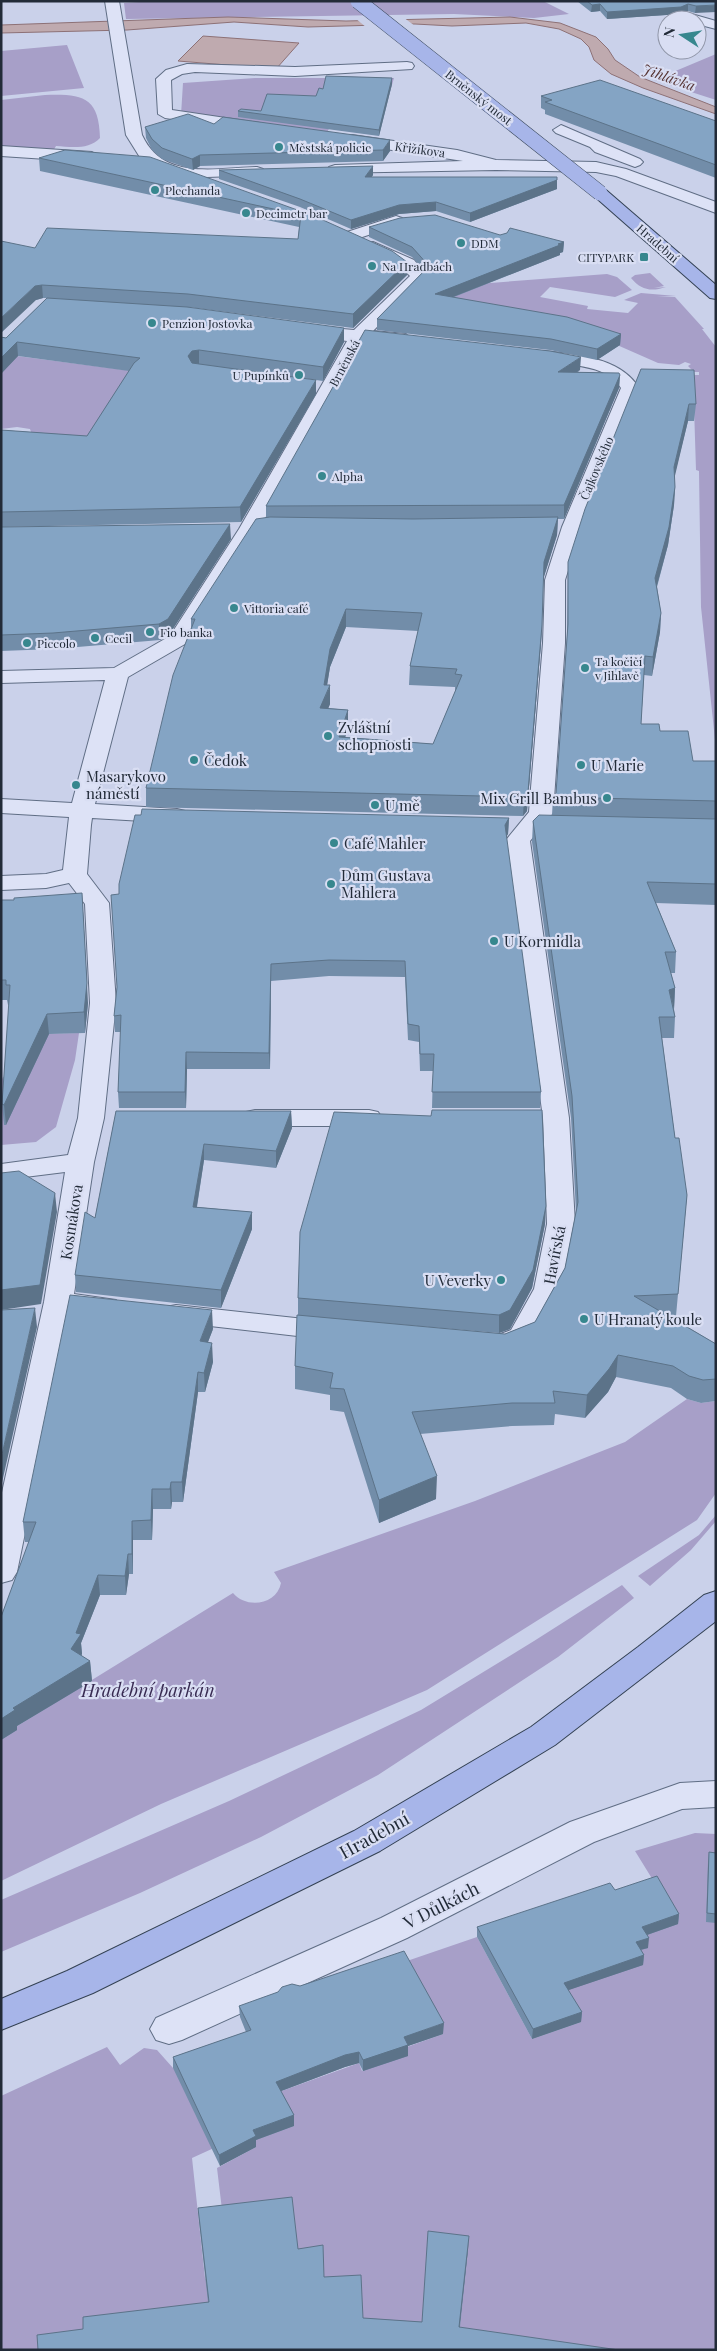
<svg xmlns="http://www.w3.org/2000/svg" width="717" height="2351" viewBox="0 0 717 2351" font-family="'Playfair Display',serif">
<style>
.green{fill:#a79fc8}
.water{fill:#bfaaaf;stroke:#8d7176}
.pier{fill:#cad1ea}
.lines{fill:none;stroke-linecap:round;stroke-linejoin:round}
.minor-casing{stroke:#606e85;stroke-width:2}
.major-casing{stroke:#344254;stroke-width:2}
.minor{fill:#dde2f6;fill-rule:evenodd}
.major{fill:#a7b5e9;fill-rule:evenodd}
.major-bridge-casing{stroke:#344254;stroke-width:16;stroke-linecap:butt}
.major-bridge{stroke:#a7b5e9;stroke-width:15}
.wall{fill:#728da9;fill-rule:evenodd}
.shaded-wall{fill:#5c7389}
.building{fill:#84a4c4;stroke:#5c7389;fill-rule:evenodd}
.poi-dot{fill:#37878e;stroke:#d9def3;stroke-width:2}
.labels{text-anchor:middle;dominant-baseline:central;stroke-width:4.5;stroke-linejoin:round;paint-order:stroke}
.far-street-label{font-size:12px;fill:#222b38;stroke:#d9def3}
.far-poi-label{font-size:12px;fill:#222b38;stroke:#d9def3;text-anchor:start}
.far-water-label{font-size:14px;font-style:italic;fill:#563433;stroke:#d9def3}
.poi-label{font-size:15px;fill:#222b38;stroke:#d9def3;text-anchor:start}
.street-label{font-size:15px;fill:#222b38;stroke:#d9def3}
.near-park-label{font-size:18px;font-style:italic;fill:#382b52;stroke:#d9def3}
.near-street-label{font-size:18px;fill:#222b38;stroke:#d9def3}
</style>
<rect width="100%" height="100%" fill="#cad1ea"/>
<path class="green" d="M154,1h389l26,13 -35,4 -80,-4 -328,5 -2,-16z
M67,45l17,43 -83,8v-45z
M716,54v46l-62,-20z
M329,76l65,2 -9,31 -44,-1 -15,26 -145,-19 2,-32 72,-5h73z
M45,95c37,-1 54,1 55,43 -11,12 -29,9 -44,8l-3,5 -52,-3v-48z
M650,273l14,13 -10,2 12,-1c-15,5 -25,3 -35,-9l4,-3z
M607,274l10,3 15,13 -17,7 -65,-10 -10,10 48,9 -1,3 41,4 10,-10 -14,-3 17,-7 35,3 -19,1h18l29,32h-2l14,18v402l-15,-142 -2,-136 -3,-1 -3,-95h6v-3h-5l-6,-6 3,-2 -6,-2 -6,3 -21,-2 -50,-22 -139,-31 -31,-23z
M9,355l132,17 -53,78 -87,21 30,-39 -1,-3 -13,-2 -16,2v-67z
M79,1033l-4,27 -19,67 -20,15 -35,3v-64l2,-4 25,2 15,-45z
M687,1399l14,4 15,-2v92l-19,27 -270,170 -266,114 -160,77v-141l13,-12 219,-135c13,16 44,12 48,-10l-7,-11 201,-71 150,-59z
M716,1515v6l-25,29 -41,36 -12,-10 61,-41z
M622,1585l12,13 -76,59 -180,118 -117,62 -121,56 -139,59v-52l228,-99 192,-91 113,-69z
M695,1833l21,1v516h-191l-163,-28 -37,-32 -27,-28 -75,-44 -6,-50 39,-21 -7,-15 -57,26 13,120 18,26 -138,38 -46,8h-38v-254l106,-49 13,18 24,-17 13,2 16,18 85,71 36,-13 -18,-33 83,-30 3,8 42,-23 39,-14 -39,-72 73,-25 55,102 49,-17 -21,-34 75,-37 21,-66 -21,-34z"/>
<path class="water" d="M228,17l118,4 164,-4 50,6 36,14 12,12 7,11 25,17 76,30v7l-73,-26 -32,-14 -17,-14 -5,-13 -8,-8 -22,-10 -33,-6 -74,3 -37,-2 -107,3 -74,-5 -107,8 -126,3v-8z
M203,36l96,7 -23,26 -98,-8z"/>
<path class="pier" d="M403,17l12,9 -48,2 -12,-10z"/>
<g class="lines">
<defs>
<path id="minor" d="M105,1h14l23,134c21,46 73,33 115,32l6,2 2,3 -2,3 -84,3 -22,-8 -16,-11 -15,-24z
M688,13l28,8v8l-19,-5v-4h-14l-2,-3 2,-3z
M407,62l5,1 2,3 -2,3 -117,7 -100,-4 -13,2 -11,6 1,30 88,13 3,3 -3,3 -5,2 -90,-13 -7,-4 -2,-35 10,-9 21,-6 108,3z
M561,125l79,34 3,3 -3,3 -5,2 -40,-15 -5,-5 -34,-14 -3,-3z
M352,135l105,15 39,10 100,2 30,7 90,33v11l-100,-37 -20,-4 -100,-2 -167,3 -2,-3 2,-3 6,-2 128,-4 -116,-18 -3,-3 3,-3z
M1,146l91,6 8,5 -8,5 -91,-6z
M396,216l6,2 2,3 -2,3 -52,17 -6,-2 -2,-3 2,-3z
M373,242l41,18 13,16 -54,55 33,3 3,4 -3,4 -42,-1 -105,188 -74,115 -57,33 -33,127 82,5 8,2 4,5 -4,5 -8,2 -85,-5 -1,7 -4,49 22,29 7,100 -12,115 -10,44 -20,132 42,6 5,7 -5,7 -10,2 -36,-4 -53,260 -5,8 -11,3v-86l43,-195 21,-130 -64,8v-16l67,-9 10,-37 12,-115 -5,-99 -16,-21 -23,5 -45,2v-14l45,-2 17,-4 6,-53 -68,-4v-14l71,4 33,-123 -104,3v-12l113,-3 56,-32 69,-107 108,-188 -39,-5 -6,-1 -3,-4 3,-4 6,-1 46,4 56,-54 -8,-8 -35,-17 -2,-4 2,-4z
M544,351c33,4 76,6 95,37l-57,139 -17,53v63l-12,170 -23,28 39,277 6,106 -13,65 -25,47c-9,14 -32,20 -47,16l-5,-7 5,-7 21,-8 23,-41 13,-65 -4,-106 -37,-278 23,-28 14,-169 2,-63 17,-53 59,-139c-15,-26 -58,-22 -83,-28l-3,-4 3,-4z
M255,1110h114l9,2 4,6 -4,6 -9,2h-114l-9,-2 -4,-6 4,-6z
M176,1305l156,17 10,2 5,7 -5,7 -10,2 -166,-19 -5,-7 5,-7z
M716,1781v26l-34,2 -88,33 -187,96 -225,102 -13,4 -13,-4 -6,-11 6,-11 225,-100 189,-96 110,-39z"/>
<path id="major" d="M600,188l6,2 110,95v14l-6,-1 -116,-102 -2,-3 2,-3z
M716,1591v30l-161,124 -175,106 -287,142 -92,37v-31l66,-28 287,-140 177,-104 107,-80 66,-52z"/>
</defs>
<use href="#minor" class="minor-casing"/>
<use href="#major" class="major-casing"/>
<use href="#minor" class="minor"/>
<use href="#major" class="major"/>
<defs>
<path id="major-bridge" d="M358,1l242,192"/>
</defs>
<use href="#major-bridge" class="major-bridge-casing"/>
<use href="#major-bridge" class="major-bridge"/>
</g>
<path class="wall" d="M577,1h139l-21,12 -7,-2 -7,3 -74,5 -7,-8 -9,1z
M392,78v6l-13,52 -141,-19v-6h23l55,-15 7,-7z
M541,96l175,25v57l-171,-64v-4l-4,-2z
M214,124l176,27 -7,10 -183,5 -7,4 -31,-11 -10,-9 -6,-12 -1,-11z
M39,158l275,58 93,59 -54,53 -165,-21 156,35 -21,39 -64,-9 57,22 -75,128 -240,5v-97l86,6 42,-65 -111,-15 -17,17v-36l5,1 41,-40h-4l-7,2 -1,-52 263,-9 1,-12 -259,-56z
M219,170l154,5 -1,2 185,3v9l-87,33 -34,-11 -37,3 -48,15 -51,-22 -81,-28z
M369,227l131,8 64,7 -1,10 -3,1v2l-106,42 167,37 -1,11 -23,15 -47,-10 -173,-20v-11l47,-48 -12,-14 -43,-20z
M641,369l55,35 -2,17h-6l-14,56 1,10 -1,18 -6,40 -11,42 4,26 -1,19 -8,44 -8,-1 -3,49 19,7 33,30h23v144l-60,-2 20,49 -1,21h-4l4,15 -1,21 1,8 -1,21h-12l13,100 12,57 -11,121h-7l47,28v57l-15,2 -14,-4 -16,-11 -55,-11 -8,15 -23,26 -30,-4 -1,11 -42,1 -92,8 16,65 -57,24 -35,-111 -14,-2v-15l-35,-6v-23l3,-51v-17l247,-74 -13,64 -22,41 -11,4 -116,-10 122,11 30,-12 30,-54 11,-57 -5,-93 -39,-276 1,-21 19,-6 1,-18 3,-4 11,-157 1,-74z
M580,370l-2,2 42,3 -1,13 -55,131h-6l-1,16 -14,44 -2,64 -14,168 -4,5 -377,-9v-19l45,-160v-9l75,-101v-12zM346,627l72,4 -8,35 -1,19 46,2v5l-22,52 -88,-7 3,-8v-19l-20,-2 2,-4 -3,-19 3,-18z
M1,527l230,12 -62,96 -9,5 -106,9 -53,2z
M509,818l-1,16 -2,3 35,255 -1,16h-108l1,-37h-13l-1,-29 -11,-2 -3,-63 -76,-1 -58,5 -1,88h-83l-1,39h-67l-1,-16 3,-60h-6l-1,-16 3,-28 2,-94z
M1,900l87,103 -3,30 -36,1 -43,91h-2l-2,-21 7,-99h-1l-1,-5h-6z
M116,1111h175l1,17 -16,40 -72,-8 -7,47 55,5v17l-31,79 -145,-16 -1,-17 20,-57z
M213,1329l-5,13 5,20 -8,30h-7l-15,110h-11l-1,7h-18l-1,31h-19v34h-4l-3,21h-26l-19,48 1,11 -1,2 9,5 2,20 -75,45v4l-16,10v-123l28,-75h-4l-2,-20z
M709,1852l7,1v70l-10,-1 2,-60z
M615,1890l64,24 -1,10 -31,11 1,13 -7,2 3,5 -1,10 -75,25 14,22 -1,10 -49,17 -55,-102v-10z
M239,2006l204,28 -35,12v10l-45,15 -4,-8 -14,4 -64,24 13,24v11l-38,14v7l-36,19 -47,-98v-11l73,-25 -6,-15z
M198,2208l100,41 65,69 59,4 46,-73 -8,78 -377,2 125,-27 -9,-81z"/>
<path class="shaded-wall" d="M600,4v7l-9,1 1,-7z
M688,4v7l-7,3 -74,5v-7z
M716,5v7l-21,1 1,-7z
M392,78v6l-13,52v-6z
M390,140v11l-7,10v-11z
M200,155v11l-7,4 -1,-11z
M373,166v9l-8,10v-8z
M557,180v9l-87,33v-9z
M436,202v9l-37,3 -48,15v-9l48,-15z
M564,242l-1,10 -3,1v2l-125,49v-10z
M407,262v13l-54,53v-14z
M42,285l1,13 -7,2 -35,33v-15l34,-32z
M344,328v14l-21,39v-14z
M621,334l-1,11 -23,15v-11z
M17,342l1,14 -16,17 -1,-15z
M199,350v14l-11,6v-14l4,-5z
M581,357l-1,13 -23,15 1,-13z
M620,375l-1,13 -55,131v-14z
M316,380v14l-75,128 -1,-15z
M689,404l-1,17 -15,63 1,-17z
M675,487l-1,18 -6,40 -14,51 1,-18z
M558,517l-1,18 -14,45 1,-18z
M230,524l1,15 -62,96 -9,5 -1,-16z
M346,609v18l-16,40 -5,31 5,-13v19l-9,23 -1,-19 10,-59z
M661,613l-1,19 -8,44 1,-19z
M542,625l-1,18 -14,168 -4,5 1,-19z
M348,710v19l-9,27v-19z
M509,818l-1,16 -4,6 1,-15z
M82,893l6,110 -3,30 -1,-21z
M271,964v17l-1,88 -1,-16z
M675,988l-1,21 -5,-19z
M47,1014l2,20 -43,91 -2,-20z
M186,1052l1,17 -1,39 -1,-16z
M291,1111l1,17 -16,40v-17z
M204,1144v16l-10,64 -1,-17z
M55,1193l2,19 -16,92 -40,6v-20z
M546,1206l-1,18 -13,64 -22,41 -11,4v-18z
M252,1212v17l-31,79v-18z
M35,1308l2,19 -36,160v-28z
M212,1310l1,19 -12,31 -1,-19z
M212,1343l1,19 -8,30 -1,-19z
M618,1355l-2,22 -8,15 -23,26 2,-23z
M198,1372v20l-15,110 -1,-20z
M437,1476l-1,23 -57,24v-23z
M171,1482l1,20 -1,7 -1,-20z
M152,1489l1,20 -1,31 -1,-20z
M132,1521l1,19v34l-1,-20z
M128,1554l1,20 -3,21 -1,-19z
M98,1575l2,20 -19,48 1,11 -10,16 -1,-21 5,-16z
M90,1661l2,20 -75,45v4l-16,10v-21l12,-11z
M679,1914l-1,10 -37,13 1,-10z
M649,1938l-1,10 -13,3 1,-9z
M644,1955l-1,10 -80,27 1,-9z
M582,2012l-1,10 -49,17 1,-10z
M444,2023l-1,11 -35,12v10l-45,15v-11l41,-23z
M359,2052v11l-14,4 -69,26v-11l69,-27z
M294,2115v11l-38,14v7l-36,19 -1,-11 34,-25z
M469,2236l-1,13 -10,91 1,-13z"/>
<path class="building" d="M587,1h129v4l-20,1 -8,-2 -7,3 -74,5 -7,-8 -8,1z
M326,76l66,2 -13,52 -141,-19 3,-2 20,2 6,-17 49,2 3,-8 4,1z
M600,80l116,41v44l-171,-63 7,-2 -11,-4z
M188,114l26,10 9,-7 167,23 -7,10 -183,5 -8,4 -30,-11 -10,-9 -7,-12z
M65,150l85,7 164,59 78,35 15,11 -54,52 -165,-20 -146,-9 -7,1 -34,32v-77l34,7 12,-20 251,11 3,-24 -262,-57z
M373,166l-8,11h192v3l-87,33 -34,-11 -37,3 -48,15 -51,-21 -81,-29z
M435,215l65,20 7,-2 3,-5 54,14 -6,2 2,1 -125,49 132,23 54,17 -24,15 -46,-10 -174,-20 52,-53 -17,-19 -43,-20 31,-9z
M47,298l140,9 157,21 -21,39 -124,-17 -7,1 -4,5 4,7 124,17 -76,127 -239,5v-82l86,6 47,-73 6,-5 -123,-16 -16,16v-21l5,1z
M365,330l185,21 31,6 -23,15 61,1 1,2 -56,130 -298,1z
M641,369l53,1 2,34h-7l-15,63 1,20 -6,40 -14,51 6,35 -8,44 -8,-1 -4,68h18l1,7h28l5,30h23v40l-163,-4 3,-4 12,-169v-62l17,-53z
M270,517l143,2 145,-2 -14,45 -2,63 -14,167 -4,5 -378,-9 27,-113 22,-56h-4l65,-100zM346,609l76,4 -12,53 47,3 -2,5 7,1 -29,69 -94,-7 9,-27 -28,-2 10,-23h-6l6,-36z
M230,524l-62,95 -9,5 -106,9 -52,2v-108z
M142,809l367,9 -4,7 36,267h-109l2,-38h-14l-1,-28 -11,-2 -3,-63 -76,-1 -58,4 -2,89 -83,-1 -1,40h-67l3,-77 -7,1 3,-29 -6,-92 8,-1v-10l16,-69h6z
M539,815l177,4v65l-69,-2 29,70h-11l10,36 -6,2 6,27h-16l16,121h4l8,57 -9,99 -44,2 82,48v35l-13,1 -14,-4 -16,-10 -55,-11 -9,14 -22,26 -34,-4 2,12h-43l-100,9 25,64 -58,24 -35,-111 -14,-1 3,-15 -38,-7 2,-51 208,19 30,-12 30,-54 13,-66 -6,-106 -39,-275z
M82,893l5,90 -3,29 -37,2 -43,91 -2,-1 8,-119h-4v-5h-5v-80h13v-2z
M432,1110h110l4,96 -13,64 -23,40 -11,5 -201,-17 2,-66 34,-120 97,4z
M116,1111h175l-15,40 -72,-7 -11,63 59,5 -31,78 -146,-15 10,-63 10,6z
M19,1171l36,22 -15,92 -39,5v-117z
M70,1295l142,15 -12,31 12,2 -8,30 -6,-1 -16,110h-11l-1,7h-18l-1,31 -19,1v33h-4l-3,22 -27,-1 -22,58 5,1 -10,15 19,12 -77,47 2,2 -14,9v-102l35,-95h-13z
M35,1308l-34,151v-149z
M709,1852l7,1v61l-9,-1z
M657,1876l22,38 -37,13 7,11 -13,4 8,13 -80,28 18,29 -49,17 -56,-102 133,-44 5,7z
M404,1951l40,72 -40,14 4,8 -45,15 -4,-8 -14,3 -69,27 18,33 -41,15 3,6 -37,19 -46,-98 78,-27 -12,-24 39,-14 4,-5 10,-3 8,2z
M292,2197l6,52 25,-4 1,32 37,-2 2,43 59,4 6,-91 41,5 -10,91 160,23h-581l-1,-15 46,-6v-12l126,-15 -11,-94z"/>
<g class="poi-dot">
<circle cx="279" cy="147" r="5"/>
<circle cx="155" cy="190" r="5"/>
<circle cx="246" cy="213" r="5"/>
<circle cx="461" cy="243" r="5"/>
<rect x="639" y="252" width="10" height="10" rx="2.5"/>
<circle cx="372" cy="266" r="5"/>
<circle cx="152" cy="323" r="5"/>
<circle cx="299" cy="375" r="5"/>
<circle cx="322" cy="476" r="5"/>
<circle cx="234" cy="608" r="5"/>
<circle cx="150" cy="632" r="5"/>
<circle cx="95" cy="638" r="5"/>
<circle cx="27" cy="643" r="5"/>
<circle cx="585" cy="668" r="5"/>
<circle cx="328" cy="736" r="5"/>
<circle cx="194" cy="760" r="5"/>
<circle cx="581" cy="765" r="5"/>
<circle cx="76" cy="785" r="5"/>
<circle cx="607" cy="798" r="5"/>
<circle cx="375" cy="805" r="5"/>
<circle cx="334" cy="843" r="5"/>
<circle cx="331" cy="884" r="5"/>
<circle cx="494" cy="941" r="5"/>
<circle cx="501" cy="1280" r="5"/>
<circle cx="584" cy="1319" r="5"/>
</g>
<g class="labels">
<g class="far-street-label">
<text transform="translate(479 97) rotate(38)">Brněnský most</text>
<text transform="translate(420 149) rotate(8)">Křižíkova</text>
<text transform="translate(658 243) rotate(41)">Hradební</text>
<text transform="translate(344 363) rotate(-62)">Brněnská</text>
<text transform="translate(596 468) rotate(-67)">Čajkovského</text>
</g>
<g class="far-poi-label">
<text x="289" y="147">Městská policie</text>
<text x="165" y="190">Plechanda</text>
<text x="256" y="213">Decimetr bar</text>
<text x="471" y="243">DDM</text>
<text x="634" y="257" text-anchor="end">CITYPARK</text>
<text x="382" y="266">Na Hradbách</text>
<text x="162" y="323">Penzion Jostovka</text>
<text x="289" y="375" text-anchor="end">U Pupínků</text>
<text x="332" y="476">Alpha</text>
<text x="244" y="608">Vittoria café</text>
<text x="160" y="632">Fio banka</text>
<text x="105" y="638">Cecil</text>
<text x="37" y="643">Piccolo</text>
<text x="595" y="661">Ta kočičí<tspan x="595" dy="14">v Jihlavě</tspan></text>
</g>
<g class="far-water-label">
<text transform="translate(669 77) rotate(19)">Jihlávka</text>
</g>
<g class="poi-label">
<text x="338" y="727">Zvláštní<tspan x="338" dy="17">schopnosti</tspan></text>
<text x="204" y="760">Čedok</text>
<text x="591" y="765">U Marie</text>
<text x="86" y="776">Masarykovo<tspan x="86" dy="17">náměstí</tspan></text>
<text x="597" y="798" text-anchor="end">Mix Grill Bambus</text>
<text x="385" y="805">U mě</text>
<text x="344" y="843">Café Mahler</text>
<text x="341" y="875">Dům Gustava<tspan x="341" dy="17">Mahlera</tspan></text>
<text x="504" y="941">U Kormidla</text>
<text x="491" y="1280" text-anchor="end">U Veverky</text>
<text x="594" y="1319">U Hranatý koule</text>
</g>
<g class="street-label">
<text transform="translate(71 1222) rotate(-81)">Kosmákova</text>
<text transform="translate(554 1255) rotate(-79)">Havířská</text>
</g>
<g class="near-park-label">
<text x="148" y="1690">Hradební parkán</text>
</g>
<g class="near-street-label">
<text transform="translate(374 1835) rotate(-29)">Hradební</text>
<text transform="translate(441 1905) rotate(-27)">V Důlkách</text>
</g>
</g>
<rect width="717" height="2351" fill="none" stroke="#222b38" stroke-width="5"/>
<g transform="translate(682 35) rotate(282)"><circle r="24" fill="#d9def3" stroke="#9096a8"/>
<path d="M0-4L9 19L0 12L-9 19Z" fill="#37878e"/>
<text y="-8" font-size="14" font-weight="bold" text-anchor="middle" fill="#222b38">N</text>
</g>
</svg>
